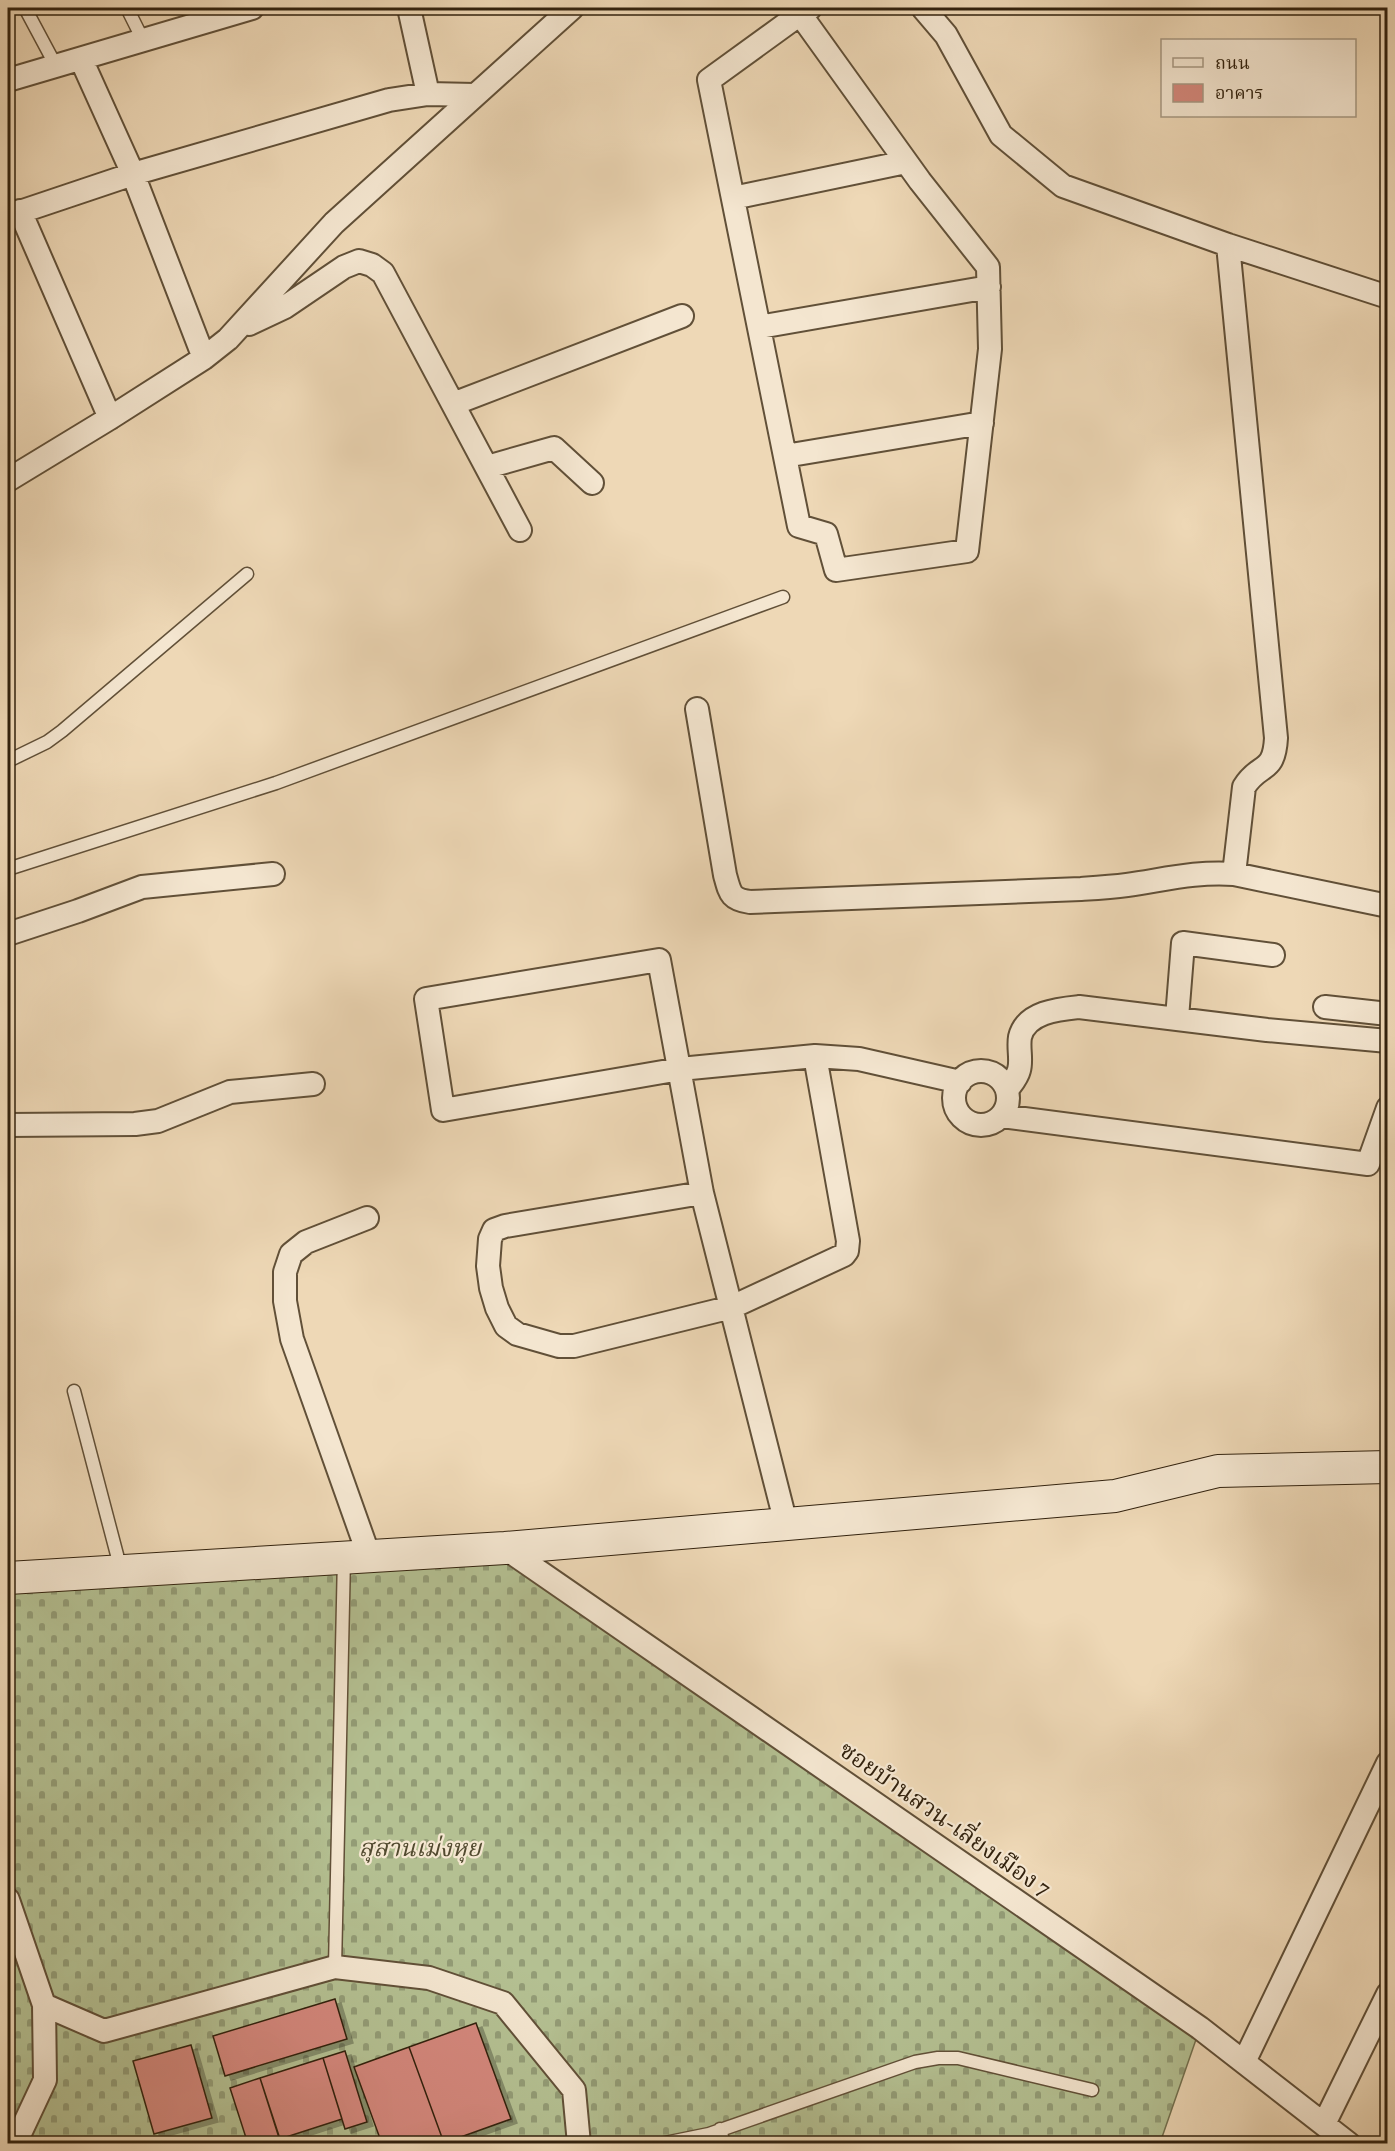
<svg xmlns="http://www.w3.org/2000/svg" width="1395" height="2151" viewBox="0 0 1395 2151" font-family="Alegreya,'Noto Serif Thai',serif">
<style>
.cemetery{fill:url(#cemetery-stones);stroke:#737150;stroke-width:1.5}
.building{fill:#d3877b;stroke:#32220e;stroke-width:1.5;filter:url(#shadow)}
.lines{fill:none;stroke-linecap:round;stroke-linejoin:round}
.lane-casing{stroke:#615038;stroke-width:15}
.street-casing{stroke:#615038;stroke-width:26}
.secondary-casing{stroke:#32220e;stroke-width:34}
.lane{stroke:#f4e6d0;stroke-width:12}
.street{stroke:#f4e6d0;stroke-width:22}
.secondary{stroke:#f4e6d0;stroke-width:32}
.labels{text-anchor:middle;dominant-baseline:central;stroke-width:4.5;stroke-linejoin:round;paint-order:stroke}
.street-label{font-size:24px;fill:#32220e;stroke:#f4e6d0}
.park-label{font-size:24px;font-style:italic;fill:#524a2f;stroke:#f4e6d0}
</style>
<defs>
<pattern id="cemetery-stones" width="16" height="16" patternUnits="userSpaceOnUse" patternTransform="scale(1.5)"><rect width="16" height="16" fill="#b4c092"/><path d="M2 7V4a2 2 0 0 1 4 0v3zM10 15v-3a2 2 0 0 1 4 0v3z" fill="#939c76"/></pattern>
<filter id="shadow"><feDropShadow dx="6" dy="4" stdDeviation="0" flood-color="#0004"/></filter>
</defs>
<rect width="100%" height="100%" fill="#eed8b6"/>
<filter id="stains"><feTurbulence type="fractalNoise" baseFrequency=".00333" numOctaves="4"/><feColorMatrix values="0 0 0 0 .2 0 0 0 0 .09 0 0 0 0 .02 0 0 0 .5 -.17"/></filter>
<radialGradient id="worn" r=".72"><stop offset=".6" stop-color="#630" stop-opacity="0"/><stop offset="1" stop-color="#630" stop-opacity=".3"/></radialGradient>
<path class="cemetery" d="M505,1548l695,480 -40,115 -1152,1v-566z"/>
<path class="building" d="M335,1999l12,40 -122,37 -12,-40z
M476,2023l35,96 -67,24 -35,-96z
M191,2045l21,73 -58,16 -21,-73z
M409,2047l35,96 -62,1 -28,-77z
M345,2051l22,71 -22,7 -22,-71z
M323,2058l19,61 -62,20 -20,-61z
M260,2078l21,66h-33l-18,-56z"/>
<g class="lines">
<defs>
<path id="lane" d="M25,8l31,58
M127,8l16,32
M8,761l39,-19 15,-11 185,-157
M8,869l268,-86 507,-186
M74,1391l47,179
M335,1967l9,-410
M720,2129l4,15
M660,2144l49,-10 206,-72 23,-4h20l134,32"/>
<path id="street" d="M409,8l19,86
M923,8l23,27 55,100 62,51 165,59 160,52
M800,14l120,167 68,86 2,82 -23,202 -131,19 -10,-36 -27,-8 -90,-446 91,-66 10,-6
M81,59l52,115 71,184
M8,80l244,-72
M733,198l173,-36
M20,211l90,207
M8,216l125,-42 256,-74 39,-6 47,1
M1228,245l48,493c-2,37 -17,24 -32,49l-10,87
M249,324l36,-17 59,-40 15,-6 13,4 11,8 137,257
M759,327l230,-40
M453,404l229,-88
M785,456l197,-33
M487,467l67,-19 38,35
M8,480l102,-62 94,-60 24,-19 106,-116 238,-215
M697,709l28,166c5,18 5,24 25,27l331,-13c15,-1 31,-2 46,-4 36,-5 70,-14 107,-11l154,32
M8,934l70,-23 64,-24 131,-13
M1325,1007l63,7
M1177,1018l6,-75 90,12
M954 1098a27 27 0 1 1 54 0a27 27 0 1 1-54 0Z
M1007,1090c4,-6 10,-12 12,-20 3,-10 -1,-22 1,-33 6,-25 39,-28 59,-30l188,23 121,11
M1002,1116l366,48 20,-56
M8,1125l127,-1 23,-3 72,-29 83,-8
M702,1193l-197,33 -11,4 -4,9 -2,27 3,22 6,20 9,18 11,8 42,12h15l158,-39 112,-52 3,-4 1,-10 -33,-185
M367,1218l-61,24 -15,12 -6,18v29l7,38 77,217
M786,1524l-84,-331 -43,-233 -233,39 17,111 237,-41 135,-13 44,3 101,23
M505,1548l695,480 149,116
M8,1900l36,105 1,75 -30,64
M44,2005l60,26 231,-64 94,11 74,25 71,87 5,54
M1244,2062l144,-299
M1324,2124l64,-130"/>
<path id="secondary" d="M8,1578l497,-30 610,-52 103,-25 170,-4"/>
</defs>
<use href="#lane" class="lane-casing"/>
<use href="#street" class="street-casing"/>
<use href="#secondary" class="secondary-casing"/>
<use href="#lane" class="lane"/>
<use href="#street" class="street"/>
<use href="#secondary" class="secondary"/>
</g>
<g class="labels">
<g class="street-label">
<text transform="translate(945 1819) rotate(35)">ซอยบ้านสวน-เลี่ยงเมือง 7</text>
</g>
<g class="park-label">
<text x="420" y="1848">สุสานเม่งหุย</text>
</g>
</g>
<rect width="1395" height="2151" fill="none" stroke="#eed8b6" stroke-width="30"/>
<rect x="9" y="9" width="1377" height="2133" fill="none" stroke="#32220e" stroke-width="3"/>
<rect x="15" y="15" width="1365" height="2121" fill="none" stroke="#32220e" stroke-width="1.5"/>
<rect x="1161" y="39" width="195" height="78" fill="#f4e6d0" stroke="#a69882" stroke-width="1.5"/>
<rect x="1173" y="58" width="30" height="9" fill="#f4e6d0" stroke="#a69882" stroke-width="1.5"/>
<text x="1215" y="69" font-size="18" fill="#32220e">ถนน</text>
<rect x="1173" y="84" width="30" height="18" fill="#d3877b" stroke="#a69882" stroke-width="1.5"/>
<text x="1215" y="99" font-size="18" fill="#32220e">อาคาร</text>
<rect width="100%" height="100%" filter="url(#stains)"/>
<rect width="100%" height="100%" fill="url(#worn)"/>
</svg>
